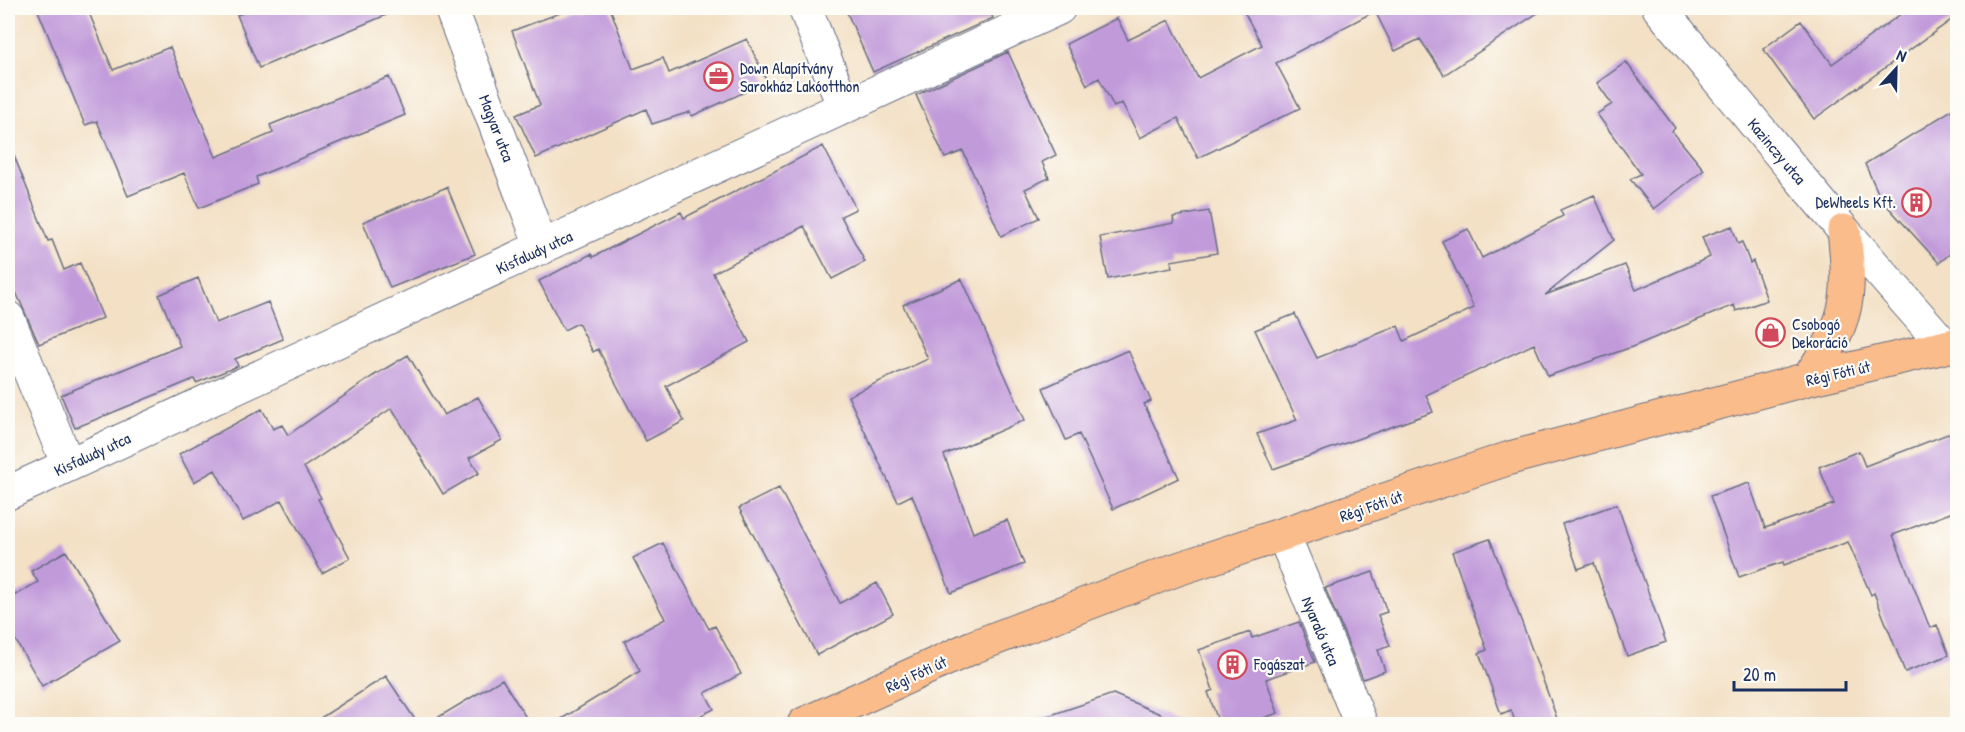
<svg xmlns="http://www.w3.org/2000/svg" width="1965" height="732" viewBox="0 0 1965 732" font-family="'Patrick Hand',sans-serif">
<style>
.building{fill:#c19ada}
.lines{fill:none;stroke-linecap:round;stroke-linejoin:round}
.minor-casing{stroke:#676d82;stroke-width:35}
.major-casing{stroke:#676d82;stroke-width:35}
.minor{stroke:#fff;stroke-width:33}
.major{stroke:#fabc8b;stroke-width:33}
.labels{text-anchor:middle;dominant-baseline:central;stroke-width:4.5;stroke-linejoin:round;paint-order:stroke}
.poi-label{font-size:16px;fill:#1b2f5e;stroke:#fdfcf7;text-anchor:start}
.street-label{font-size:16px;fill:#1b2f5e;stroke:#fdfcf7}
</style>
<rect width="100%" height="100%" fill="#fdfcf7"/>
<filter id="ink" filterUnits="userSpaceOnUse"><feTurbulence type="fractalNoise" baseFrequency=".0167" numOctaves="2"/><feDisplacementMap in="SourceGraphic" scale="12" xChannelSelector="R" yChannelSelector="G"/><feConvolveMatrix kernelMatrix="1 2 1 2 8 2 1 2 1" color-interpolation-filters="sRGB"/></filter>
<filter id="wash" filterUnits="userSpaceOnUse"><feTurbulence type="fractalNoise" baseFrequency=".008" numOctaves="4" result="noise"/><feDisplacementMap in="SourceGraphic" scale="24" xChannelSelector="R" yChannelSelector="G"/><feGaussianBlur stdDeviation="1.35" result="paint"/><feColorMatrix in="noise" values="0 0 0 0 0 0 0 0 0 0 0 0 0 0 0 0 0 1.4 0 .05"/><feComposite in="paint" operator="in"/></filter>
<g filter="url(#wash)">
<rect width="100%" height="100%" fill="#f3e0c5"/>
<g id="blocks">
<path class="building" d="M37,8h50l26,62 57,-23 46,110 57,-24 -3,-8 119,-48 16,38 -149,62 2,7 -59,24 -15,-35 -56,23 -31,-75 -12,4z
M257,8h146l-144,60 -22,-53z
M573,8h37l23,61 30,-11 6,15 78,-34 20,43 -75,34 -2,-4 -38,12 -6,-15 -110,49 -20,-43 24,-10 -28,-74z
M845,8h143l5,10 -120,54z
M1242,8h303l-101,67 -24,-36 -25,12 -20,-40 -99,52 24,45 -102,50 -20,-40 -38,20 -18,-35 -8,4 -15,-29 -12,7 -21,-41 51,-26 11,22 41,-20 29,58 64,-33z
M1909,8h49v7l-144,104 -51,-70 38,-28 31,43z
M1008,52l48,103 -14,7 7,16 -24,11 14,29 -38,18 -38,-85 -18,7 -29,-63z
M1626,62l49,66 -3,3 32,39 -50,39 -24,-30 11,-5 -44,-60 15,-10 -15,-21z
M1958,106v141l-19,16 -58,-64 -16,-35z
M9,143l39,98 4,-1 12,30 16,-7 23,55 -64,26 -31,-70z
M823,146l33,63 -15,7 24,46 -33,17 -28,-53 -91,47 36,69 -83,44 18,35 -38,20 -48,-92 -5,3 -15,-29 -14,7 -25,-49 52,-27 2,3 88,-45 3,6z
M447,187l28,67 -85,34 -27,-66z
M1594,195l20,45 -69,55 80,-30 11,25 74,-33 -8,-20 30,-11 6,18 4,-2 8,21 3,-2 14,39 -31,11 -2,-6 -102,42 -84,29 -14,-32 -108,51 7,17 -160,57 -16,-35 40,-14 -42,-90 40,-16 22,44 81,-32 6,15 70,-33 -32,-67 26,-12 14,29 81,-42 -3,-6z
M1209,211l8,42 -46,8 1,6 -64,12 -8,-42 74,-14 -1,-6z
M198,278l18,45 52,-21 15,37 -48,20 3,7 -42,17 -2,-4 -119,49 -14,-33 119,-49 -21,-51z
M962,279l63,141 -81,35 29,78 34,-13 17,44 -73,29 -39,-98 -14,7 -50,-106 80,-37 -25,-54z
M1128,350l23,51 -7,3 35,74 -66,31 -34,-75 -13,6 -23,-52z
M408,355l36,60 34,-18 24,43 -33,18 10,15 -36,21 -51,-86 -88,59 17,31 -3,1 32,59 -28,15 -40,-73 -39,21 -28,-51 -21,12 -15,-28 83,-45 11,20 9,-4 6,10 85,-59z
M1958,430v80l-65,25 37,93 7,-3 12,30 -44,17 -31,-79 -3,2 -23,-53 -64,23 -1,-3 -44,15 -29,-81 39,-13 16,45 69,-24 -15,-37 40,-16 6,15z
M779,488l61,115 37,-20 16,31 -76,41 -78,-147z
M1617,504l49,138 -39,14 -33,-93 -16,6 -16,-45z
M1490,539l37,97 32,88h-43l-5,-14 -10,4 -22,-61 8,-3 -35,-98z
M663,543l46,86 6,-3 26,48 -36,19 9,16 -30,15h-131l87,-53 -16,-30 41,-22 -32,-61z
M66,551l54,90 -78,45 -34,-59v-28l30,-17 -7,-11z
M1373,572l14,40 -9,3 12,31 -12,4 7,21 -22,8 -38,-91z
M1299,622l16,40 -49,17 12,34 -32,11h-27l-11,-32 5,-2 -14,-40 51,-18 2,6z
M386,676l32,48h-107z
M502,679l28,45h-103z
M1113,694l71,30h-144l-1,-5z"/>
</g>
</g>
<g filter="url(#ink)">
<use href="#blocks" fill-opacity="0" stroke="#676d82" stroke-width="1.5"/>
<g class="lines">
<defs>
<path id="minor" d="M451,8l91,240
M805,8l38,97
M1659,8l185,223 101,115
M8,318l60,147
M8,493l1051,-485
M1284,536l77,188"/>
<path id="major" d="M1808,379c40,-58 44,-78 36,-148
M804,724l169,-77 202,-77 335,-112 298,-79 150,-35"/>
</defs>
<use href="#minor" class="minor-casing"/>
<use href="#major" class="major-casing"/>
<use href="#minor" class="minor"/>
<use href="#major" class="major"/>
</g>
</g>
<defs>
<symbol id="office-ring" viewBox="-11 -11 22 22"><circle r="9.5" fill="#fdfcf7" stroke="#d1495b" stroke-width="1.5"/><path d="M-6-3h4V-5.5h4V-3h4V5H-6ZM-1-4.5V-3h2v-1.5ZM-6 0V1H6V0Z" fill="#d1495b"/></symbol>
<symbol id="building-ring" viewBox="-11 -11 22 22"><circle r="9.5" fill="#fdfcf7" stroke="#d1495b" stroke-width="1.5"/><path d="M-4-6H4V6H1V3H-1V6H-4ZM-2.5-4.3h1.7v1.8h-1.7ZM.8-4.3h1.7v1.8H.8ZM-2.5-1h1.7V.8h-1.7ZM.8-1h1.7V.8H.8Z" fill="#d1495b"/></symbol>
<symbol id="shop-ring" viewBox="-11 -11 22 22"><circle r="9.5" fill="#fdfcf7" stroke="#d1495b" stroke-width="1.5"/><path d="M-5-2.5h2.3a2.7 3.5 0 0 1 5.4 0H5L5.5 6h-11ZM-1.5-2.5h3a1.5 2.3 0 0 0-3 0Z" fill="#d1495b"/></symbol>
</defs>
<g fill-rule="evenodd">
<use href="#office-ring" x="702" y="60" width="33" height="33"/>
<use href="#building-ring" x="1900" y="186" width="33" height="33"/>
<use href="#shop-ring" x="1754" y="316" width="33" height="33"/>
<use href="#building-ring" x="1216" y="648" width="33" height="33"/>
</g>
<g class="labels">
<g class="poi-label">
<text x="740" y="68">Down Alapítvány<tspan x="740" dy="18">Sarokház Lakóotthon</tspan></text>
<text x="1896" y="202" text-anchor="end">DeWheels Kft.</text>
<text x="1792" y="324">Csobogó<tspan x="1792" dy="18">Dekoráció</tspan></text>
<text x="1254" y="664">Fogászat</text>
</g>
<g class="street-label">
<text transform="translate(497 128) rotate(69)">Magyar utca</text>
<text transform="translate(1777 151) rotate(50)">Kazinczy utca</text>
<text transform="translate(534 252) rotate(-25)">Kisfaludy utca</text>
<text transform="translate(1838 373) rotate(-13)">Régi Fóti út</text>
<text transform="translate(92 454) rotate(-25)">Kisfaludy utca</text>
<text transform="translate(1371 506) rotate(-19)">Régi Fóti út</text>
<text transform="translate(1321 631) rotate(67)">Nyaraló utca</text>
<text transform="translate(916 674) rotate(-25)">Régi Fóti út</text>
</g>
</g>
<rect width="1965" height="732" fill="none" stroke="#fdfcf7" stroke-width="30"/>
<g transform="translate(1896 69) rotate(22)" stroke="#fdfcf7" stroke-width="4.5" paint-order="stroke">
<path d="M0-4.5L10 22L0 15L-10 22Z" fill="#1b2f5e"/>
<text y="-9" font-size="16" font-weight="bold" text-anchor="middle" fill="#1b2f5e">N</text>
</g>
<path d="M1734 681v9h112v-9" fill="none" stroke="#1b2f5e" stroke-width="3"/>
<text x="1743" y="681" font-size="18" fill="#1b2f5e" stroke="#fdfcf7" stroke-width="4.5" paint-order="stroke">20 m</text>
</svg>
